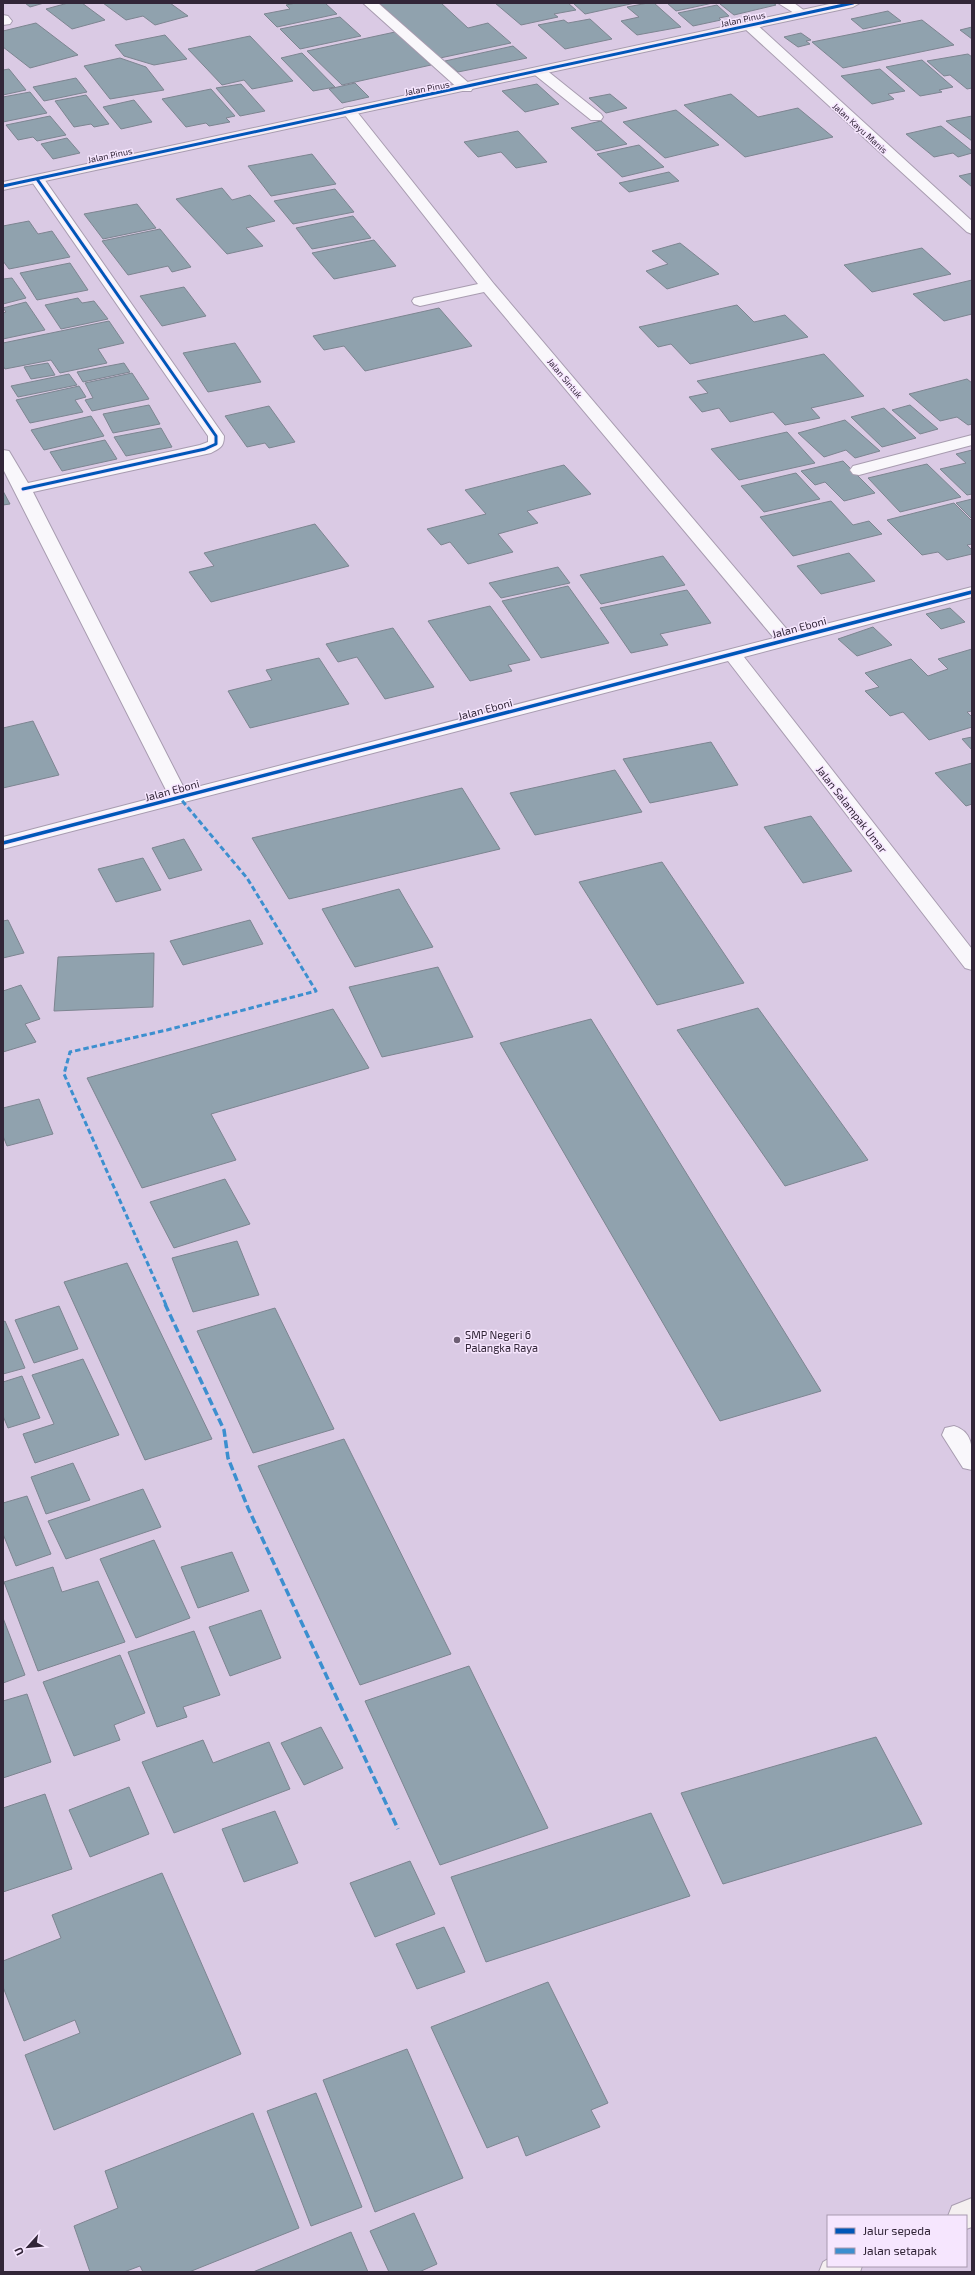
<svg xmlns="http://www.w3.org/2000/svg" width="975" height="2275" viewBox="0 0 975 2275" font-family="'Exo 2',sans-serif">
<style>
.building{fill:#90a2ae;stroke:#7d8591}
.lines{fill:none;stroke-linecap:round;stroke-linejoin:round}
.lane-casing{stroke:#a89cb0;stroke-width:2}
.street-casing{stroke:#a89cb0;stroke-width:2}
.secondary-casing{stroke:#a89cb0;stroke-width:2}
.lane{fill:#f9f7fb;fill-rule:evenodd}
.street{fill:#f9f7fb;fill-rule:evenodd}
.secondary{fill:#f4eff0;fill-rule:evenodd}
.quiet-far1{stroke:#3c8fcf;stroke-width:3;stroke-dasharray:5.5 3;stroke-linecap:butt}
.quiet{stroke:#3c8fcf;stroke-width:3.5;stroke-dasharray:8 3.5;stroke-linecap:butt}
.cycleway-far1-casing{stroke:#f6e6fe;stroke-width:5}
.cycleway-casing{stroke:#f6e6fe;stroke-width:6}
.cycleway-far1{stroke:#0057b8;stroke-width:3}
.cycleway{stroke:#0057b8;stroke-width:3.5}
.poi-dot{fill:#6d5f74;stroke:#f6e6fe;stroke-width:1.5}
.labels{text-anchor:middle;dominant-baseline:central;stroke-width:3;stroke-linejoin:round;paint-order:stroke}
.far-street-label{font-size:9px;fill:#322638;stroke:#f6e6fe}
.street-label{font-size:11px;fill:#322638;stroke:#f6e6fe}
.poi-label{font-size:11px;fill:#322638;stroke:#f6e6fe;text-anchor:start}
</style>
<rect width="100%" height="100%" fill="#dacae4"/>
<path class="building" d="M25,3h19l-14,4z
M68,3h14l23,17 -33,9 -26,-20z
M103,3h67l18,13 -33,9 -12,-9 -17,4z
M296,3h29l12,11 -60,13 -13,-13 26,-5 -4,-4z
M379,3h62l27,25 20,-5 23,20 -71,15z
M495,3h73l8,7 -22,4 4,3 -37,8z
M573,3h62l-50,11z
M648,3h6l27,24 -44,8 -16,-14 18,-4 -12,-10z
M667,3h46l-37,8z
M724,3h49l3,2 -42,10 -14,-11z
M717,5l12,11 -10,2 2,2 -28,6 -15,-13z
M888,11l13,10 -38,8 -12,-10z
M340,17l21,19 -61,13 -20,-20z
M590,19l22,20 -47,10 -27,-24 26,-5 4,3z
M922,20l32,25 -111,23 -31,-26z
M36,23l42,32 -48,13 -27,-21v-16z
M972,27v12l-12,-9z
M395,32l36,33 -89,20 -35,-34z
M801,33l10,7 -5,1 4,3 -12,3 -14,-10z
M165,35l22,24 -33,6 -30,-9 -9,-11z
M250,36l43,45 -41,8 -8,-9 -22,5 -34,-36z
M513,46l14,12 -69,14 -13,-11z
M302,53l33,34 -22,4 -32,-33z
M968,54l4,3v31l-5,1 -17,-14 -6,1 -17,-15z
M120,58l26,9 18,23 -54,9 -26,-33z
M922,60l31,27 -14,3 3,2 -22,4 -34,-29z
M9,69l17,21 -23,5v-25z
M880,69l25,22 -17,3 6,5 -22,5 -31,-28z
M76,78l11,14 -43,9 -11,-14z
M355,83l14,14 -27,6 -13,-14z
M241,84l24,27 -25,5 -24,-28z
M537,84l22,20 -34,8 -23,-21z
M211,89l24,27 -9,2 4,4 -21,4 -3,-3 -20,4 -24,-28z
M30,92l17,21 -44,9v-25z
M610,94l17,14 -21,5 -17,-15z
M731,94l27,23 40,-9 35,29 -88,20 -61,-52z
M86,95l23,29 -15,3 -3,-3 -17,3 -19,-26z
M134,100l18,22 -31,7 -18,-22z
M676,110l43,35 -54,13 -42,-36z
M50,116l16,19 -29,6 -4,-4 -15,3 -12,-15z
M972,116v25l-26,-20z
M601,121l26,23 -31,7 -25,-23z
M941,126l31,25v2l-14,4 -5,-4 -19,4 -28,-23z
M518,131l29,31 -31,6 -15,-16 -23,5 -14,-15z
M67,138l13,15 -27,6 -12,-15z
M639,145l25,22 -42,10 -25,-23z
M312,154l24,30 -65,12 -23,-30z
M669,172l10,9 -50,11 -10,-9z
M972,173v14l-13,-11z
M222,188l10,12 18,-5 25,26 -29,7 17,18 -36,8 -51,-55z
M335,189l19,23 -61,12 -19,-23z
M137,204l19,24 -53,11 -19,-25z
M353,216l18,22 -59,11 -16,-21z
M29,221l9,13 14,-3 18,26 -61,12 -6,-8v-35z
M160,229l31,38 -19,5 -4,-6 -40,9 -26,-34z
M374,240l22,26 -62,13 -22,-26z
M680,243l39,31 -52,15 -21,-18 22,-7 -16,-13z
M922,248l29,26 -79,18 -28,-27z
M70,263l18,27 -51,10 -17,-27z
M12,278l14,20 -23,6v-25z
M972,280v34l-28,7 -31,-27z
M184,287l22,29 -44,10 -22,-30z
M78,298l4,5 12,-2 14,18 -47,10 -16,-24z
M26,302l19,28 -42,9v-26l3,-1 -3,-4z
M737,305l17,17 31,-7 23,22 -118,27 -19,-20 -13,3 -19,-20z
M439,308l33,38 -107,25 -21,-25 -20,4 -11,-14z
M109,321l15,22 -26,6 9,14 -47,10 -9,-13 -46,9 -2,-3v-23z
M235,343l26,39 -53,10 -25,-39z
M824,354l40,42 -53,12 9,10 -35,7 -12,-13 -43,10 -11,-14 -17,4 -13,-15 19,-4 -11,-12z
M48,363l7,12 -24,4 -7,-12z
M124,363l6,9 -47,10 -6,-10z
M132,373l17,26 -57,12 -7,-11 8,-2 -8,-15z
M69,374l8,11 -59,12 -7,-11z
M967,379l5,4v41l-4,1 -11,-8 -17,4 -31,-27z
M79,386l7,11 -11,3 8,12 -53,11 -14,-23z
M149,405l11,19 -47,9 -10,-19z
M910,405l28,24 -18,5 -28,-24z
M269,406l26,36 -26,6 -4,-5 -18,4 -22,-31z
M884,408l32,30 -34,9 -31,-30z
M91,416l13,20 -60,14 -13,-20z
M845,420l35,31 -25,7 -9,-8 -22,7 -26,-24z
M161,428l11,19 -46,9 -12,-19z
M787,432l28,31 -76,17 -28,-31z
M105,440l12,19 -55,12 -12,-19z
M972,450v44l-5,1 -27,-26 26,-6 -10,-9z
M843,461l32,32 -31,8 -19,-19 -10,3 -14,-14z
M927,464l34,33 -61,15 -32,-34z
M564,465l27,29 -64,17 11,12 -40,11 15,18 -45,12 -18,-22 -9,3 -14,-16 59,-15 -21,-24z
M796,473l24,26 -56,13 -23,-26z
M3,491l7,13 -7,1z
M972,499v20l-16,-16z
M831,501l22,24 16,-4 13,13 -89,22 -33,-39z
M954,503l18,18v23l-5,1 5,5v4l-25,6 -9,-8 -16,3 -35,-35z
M315,524l34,42 -138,36 -22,-30 25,-6 -10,-13z
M849,553l26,28 -54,13 -24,-28z
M663,556l22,29 -84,19 -21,-29z
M558,567l12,16 -69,15 -12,-15z
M568,586l41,57 -68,15 -39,-57z
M687,590l24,33 -51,11 8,11 -37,8 -31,-45z
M490,606l40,54 -22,5 4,6 -42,10 -42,-60z
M950,608l15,14 -24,7 -15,-15z
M873,627l19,18 -35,11 -19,-17z
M393,628l41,59 -49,12 -28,-42 -19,5 -12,-18z
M972,649v62l-5,1 5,5v10l-43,13 -26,-28 -13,4 -25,-25 14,-4 -14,-14 46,-14 17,17 20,-7 -10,-10z
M319,658l30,46 -99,24 -22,-37 44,-11 -6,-10z
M33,721l26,54 -56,13v-60z
M972,737v13l-10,-11z
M711,742l27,43 -88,18 -27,-44z
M972,763v41l-6,2 -31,-33z
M615,770l27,42 -107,23 -25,-42z
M462,788l38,61 -211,50 -37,-61z
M811,816l37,50 4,5 -49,12 -39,-56z
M184,839l18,31 -33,9 -17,-31z
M143,858l18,32 -45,12 -18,-33z
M662,862l82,121 -87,22 -78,-123z
M399,889l34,58 -78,20 -33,-58z
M8,920l16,33 -21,5v-37z
M250,920l13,24 -80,21 -13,-24z
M154,953l-1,54 -99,4 4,-54z
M438,967l35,70 -91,20 -33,-70z
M21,985l19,34 -15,5 11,18 -33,10v-61z
M758,1008l110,152 -83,26 -108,-156z
M333,1009l36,59 -158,46 25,46 -94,28 -55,-110z
M591,1019l230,372 -101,30 -220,-378z
M39,1099l14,35 -46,12 -4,-10v-28z
M225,1179l25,45 -76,24 -24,-46z
M237,1241l22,54 -66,17 -21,-54z
M127,1263l85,176 -67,21 -81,-178z
M59,1306l19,43 -44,14 -19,-43z
M275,1308l59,121 -81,24 -56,-122z
M5,1321l20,47 -22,6v-52z
M83,1359l36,76 -84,28 -12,-29 31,-10 -22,-49z
M22,1376l18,42 -32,10 -5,-12v-34z
M344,1439l107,215 -91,31 -102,-219z
M73,1463l17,37 -44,14 -15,-37z
M143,1489l18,38 -95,32 -18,-38z
M27,1496l24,58 -35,12 -13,-32v-31z
M154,1540l36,78 -54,20 -36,-79z
M232,1552l17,39 -51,17 -17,-41z
M53,1567l9,25 36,-11 27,61 -87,29 -34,-89z
M261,1610l20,48 -51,18 -21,-49z
M3,1618l22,57 -22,8z
M194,1631l26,64 -37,12 4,10 -30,10 -29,-75z
M120,1655l25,58 -31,12 6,15 -46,16 -31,-74z
M469,1666l79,162 -108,37 -75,-164z
M27,1694l24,68 -48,16v-77z
M321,1727l22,41 -39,17 -23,-42z
M876,1737l46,87 -199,60 -42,-91z
M203,1740l10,23 56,-21 21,47 -116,44 -32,-71z
M129,1787l20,47 -59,23 -21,-47z
M45,1794l27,75 -69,23v-84z
M275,1811l23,52 -54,19 -22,-53z
M651,1813l39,83 -204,66 -35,-85z
M410,1861l25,53 -60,23 -25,-54z
M162,1873l79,181 -187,76 -29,-75 55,-22 -5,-13 -51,21 -21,-54v-26l58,-23 -9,-23z
M444,1927l21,45 -48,17 -21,-45z
M548,1982l60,121 -17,7 9,17 -74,29 -8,-20 -31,12 -56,-121z
M407,2049l56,129 -88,34 -52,-132z
M316,2093l46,114 -51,19 -44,-115z
M253,2113l46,115 -110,44h-46l-3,-6 -16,6h-34l-16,-46 44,-18 -13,-37z
M414,2213l23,51 -18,8h-30l-19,-41z
M351,2232l17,40h-115z"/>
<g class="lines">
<defs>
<path id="lane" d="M954,1426c21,6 18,26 18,44l-9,-2 -21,-33 3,-7z"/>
<path id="street" d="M363,3h15l93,82 2,3 -2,3h-10z
M778,3h16l15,11 -7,4z
M3,15l5,1 4,5 -2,3 -7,1z
M749,21l5,1 218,199v13l-5,-2 -223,-204 -2,-3z
M540,68l5,1 56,45 2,3 -2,3h-10l-56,-45 -2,-3 2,-3z
M349,107l5,1 140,176 296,349 182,-46v10l-228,60 228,292v21l-7,-2 -237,-307 -725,188v-12l165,-43 -165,-325v-19l6,1 19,32 172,-38 8,-3v-6l-178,-257 2,-3h10l182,260c0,11 -4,12 -13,17l-178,39 152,298 589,-152 -290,-346 -64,14 -6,-2 -2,-3 2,-3 64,-14 -134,-170 -2,-3 2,-3z
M972,435v10l-113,30 -6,-1 -3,-4 3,-4z"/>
<path id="secondary" d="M834,3h26l-7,4 -850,183v-8z
M972,2198v29l-6,2v-13h-18l4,-10z
M828,2259v7h34l-2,6h-41l4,-10z"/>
</defs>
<use href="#lane" class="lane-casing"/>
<use href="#street" class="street-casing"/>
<use href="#secondary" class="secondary-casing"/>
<use href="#lane" class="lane"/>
<use href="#street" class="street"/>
<use href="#secondary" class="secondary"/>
<path class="quiet-far1" d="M166,1305l-102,-231 6,-22 97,-22 149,-39 -69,-113 -68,-81"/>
<path class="quiet" d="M165,1304l59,126 4,28 20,50 150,321"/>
<defs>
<path id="cycleway-far1" d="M3,186l850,-183
M23,489l182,-40 11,-5v-8l-179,-257"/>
<path id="cycleway" d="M3,843l969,-251"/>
</defs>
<use href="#cycleway-far1" class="cycleway-far1-casing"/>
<use href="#cycleway" class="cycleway-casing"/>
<use href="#cycleway-far1" class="cycleway-far1"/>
<use href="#cycleway" class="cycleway"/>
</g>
<circle class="poi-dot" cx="457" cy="1340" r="4"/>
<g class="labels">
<g class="far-street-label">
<text transform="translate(743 19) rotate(-12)">Jalan Pinus</text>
<text transform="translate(427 88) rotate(-11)">Jalan Pinus</text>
<text transform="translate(860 128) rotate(42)">Jalan Kayu Manis</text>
<text transform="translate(110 155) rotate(-12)">Jalan Pinus</text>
<text transform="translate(565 378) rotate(50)">Jalan Sintuk</text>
</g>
<g class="street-label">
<text transform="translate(799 627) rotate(-15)">Jalan Eboni</text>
<text transform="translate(485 709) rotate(-15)">Jalan Eboni</text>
<text transform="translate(172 790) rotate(-15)">Jalan Eboni</text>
<text transform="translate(852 809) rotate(52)">Jalan Salampak Umar</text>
</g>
<g class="poi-label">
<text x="465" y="1334">SMP Negeri 6<tspan x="465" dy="13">Palangka Raya</tspan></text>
</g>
</g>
<rect width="975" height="2275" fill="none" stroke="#322638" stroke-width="8"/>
<rect x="827" y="2215" width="140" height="52" fill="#f6e6fe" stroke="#a899af"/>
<rect x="835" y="2228" width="20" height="6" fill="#0057b8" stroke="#a899af"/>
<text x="863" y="2235" font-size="12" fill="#322638">Jalur sepeda</text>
<rect x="835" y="2248" width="20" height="6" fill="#3c8fcf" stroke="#a899af"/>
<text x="863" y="2255" font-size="12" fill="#322638">Jalan setapak</text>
<g transform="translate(28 2247) rotate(243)" stroke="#f6e6fe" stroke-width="3" paint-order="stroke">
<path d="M0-3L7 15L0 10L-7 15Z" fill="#322638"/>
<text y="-6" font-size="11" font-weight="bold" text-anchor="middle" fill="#322638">U</text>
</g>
</svg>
